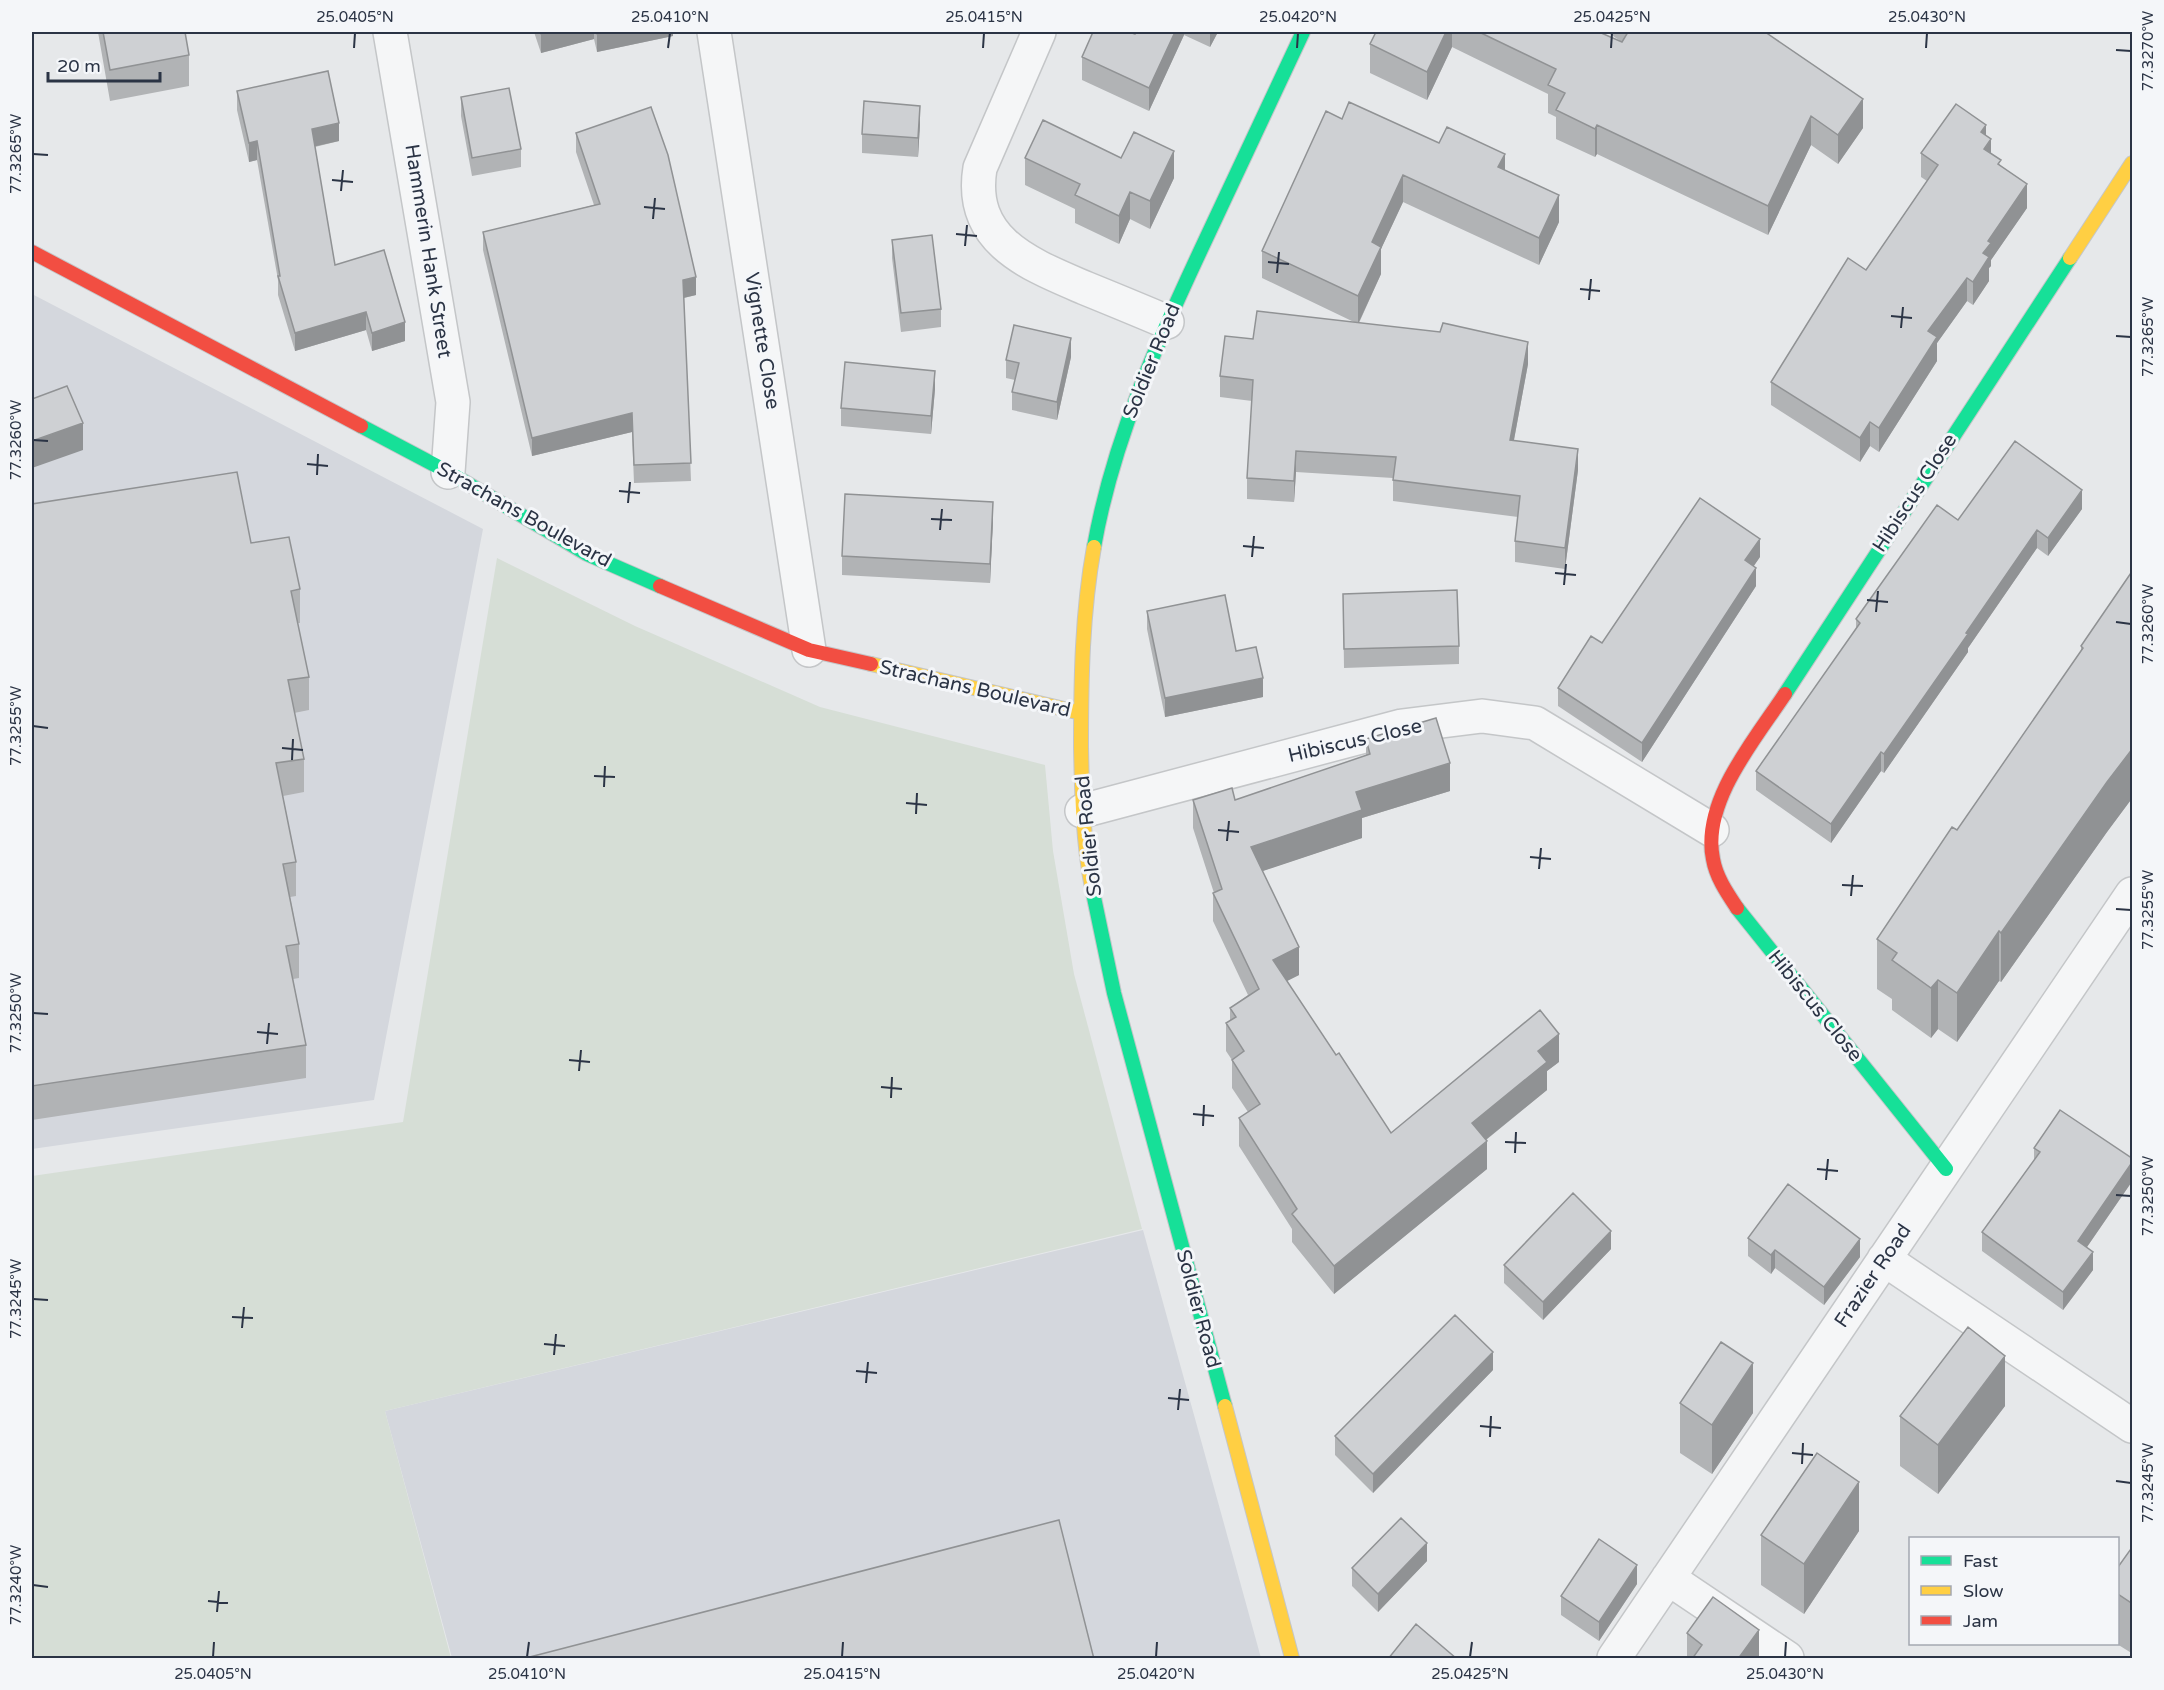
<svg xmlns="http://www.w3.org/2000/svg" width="2164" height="1690" viewBox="0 0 2164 1690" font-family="'Varela Round',sans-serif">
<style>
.built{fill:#d4d7dd}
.green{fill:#d6ded6}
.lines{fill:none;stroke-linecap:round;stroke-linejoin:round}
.street-casing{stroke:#c4c6c8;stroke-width:36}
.fast-casing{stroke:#c4c6c8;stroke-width:16}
.slow-casing{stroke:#c4c6c8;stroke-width:16}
.jam-casing{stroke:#c4c6c8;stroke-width:16}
.street{stroke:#f5f6f7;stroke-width:33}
.fast{stroke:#16e098;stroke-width:14}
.slow{stroke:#ffcf43;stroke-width:14}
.jam{stroke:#f24e42;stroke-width:14}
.wall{fill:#b1b3b5}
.shaded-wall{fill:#909294}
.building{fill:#ced0d3;stroke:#909294;stroke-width:1.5}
.ticks{fill:none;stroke:#2b3445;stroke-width:2}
.labels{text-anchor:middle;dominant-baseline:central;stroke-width:6;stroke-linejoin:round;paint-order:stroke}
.street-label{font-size:20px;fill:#2b3445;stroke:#f4f6f9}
.neatline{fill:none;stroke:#2b3445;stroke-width:2}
.ticks-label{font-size:15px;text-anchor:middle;fill:#2b3445}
</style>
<rect width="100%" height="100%" fill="#e6e8ea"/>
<path class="built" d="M32,294l451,235 -109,571 -342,49z
M1143,1230l118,428h-809l-67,-247z"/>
<path class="green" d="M497,558l138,68 185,81 225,58 8,86 21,123 68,255 -757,182 66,247h-419v-482l371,-54z"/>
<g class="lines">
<defs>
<path id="street" d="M390,32l63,370 -5,70
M714,32l95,618
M1039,32l-59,136c-12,73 49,96 105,120 27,11 54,22 82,34
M1082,811l320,-85 80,-10 53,7 177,107
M1884,1259l248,167
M1668,1578l119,80
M1614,1658l518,-764"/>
<path id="fast" d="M361,426l87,46 139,82 73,32
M1094,547c19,-108 64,-206 110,-304 33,-70 66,-141 99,-211
M1785,694l285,-436
M1092,888l22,105 111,413
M1737,908l209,261"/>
<path id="slow" d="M2070,258l62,-95
M871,664l210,49
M1092,888c-9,-46 -10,-93 -11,-141 0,-67 1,-134 13,-200
M1225,1406l67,252"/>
<path id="jam" d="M32,252l329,174
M660,586l149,64 62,14
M1737,908c-10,-15 -21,-31 -24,-49 -12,-57 43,-121 72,-165"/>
</defs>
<use href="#street" class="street-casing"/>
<use href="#fast" class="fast-casing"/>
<use href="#slow" class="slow-casing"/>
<use href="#jam" class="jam-casing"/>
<use href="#street" class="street"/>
<use href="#fast" class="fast"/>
<use href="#slow" class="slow"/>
<use href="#jam" class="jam"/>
</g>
<path class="wall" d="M98,32h87l4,23v31l-79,15z
M534,32h139v4l-76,16 -3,-13 -53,14z
M1136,32h82l-8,15 -26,-12 -35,76 -67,-31v-23l53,-23z
M1376,32h223l23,10 -15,-10h158l98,96 -25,36 -27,-19 -43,90 -171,-81 -2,3 -39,-18v-22l-8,-4v-19l-96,-47 -25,53 -57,-27v-29z
M237,91l102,50 -24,6 20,118 70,76 -33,10 -6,-21 -71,21 -17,-56v-15l-21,-120 -8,2 -12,-52z
M461,97l60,52v18l-49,9 -11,-60z
M1342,119l97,24 66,27 54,52 -20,43 -136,-63 -22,47v25l-22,49 169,41 -14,76 64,30 -13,99 -50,-7v-21l3,-24 -125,-16v-23l-97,-6 -2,30 -47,-3v-21l5,-77 -32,-4v-21l33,-37 103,-16 -94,-45v-27z
M920,124l-2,33 -56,-4v-19z
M576,133l120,162 -12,3 7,183 -57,2 -2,-51 -100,24 -49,-206v-18l111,-27 -18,-53z
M1986,135l5,19 10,12 26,42 -36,52v6l-2,2v13l-16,24 -6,-4 -30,42v18l-58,91 -9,-6 -10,16 -89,-57v-23l95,-112 61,-89 -6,-4v-24z
M1025,158h96l53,20 -24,51 -20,-10 -11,25 -44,-21v-14l-50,-24z
M892,240l49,69v18l-40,5 -9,-74z
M1071,357l-14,63 -45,-10v-18l3,-12 -9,-2v-18z
M935,389l-4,45 -90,-8v-18z
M32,504l219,39 49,46v34h-3l12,54v33l-15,3 10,46v33l-21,4 13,66v34l-6,1 9,47v34l-6,1 13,66v33l-274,42z
M2082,509l-34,47 -11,-8 -69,100v4l-84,121 -3,-2 -50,72 -75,-53v-19l100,-141v-11l102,-99z
M993,520l-3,63 -148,-8v-19z
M1760,557l-7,9 3,20 -114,176 -84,-56v-18l44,-45z
M2133,570v227l-26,35 -106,150 -2,-1 -42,61 -19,-13 -7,9 -39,-28v-11l-15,-10v-50l80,-109 124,-179v-5z
M1343,594l116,52v18l-115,4z
M1147,611l89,40 27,46 -98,20 -18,-88z
M1366,739l84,52 -88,27v20l-100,33 37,104 -12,6 49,74 55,78 168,-71 -12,9v19l-61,50 1,29 -153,125 -42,-52v-13l-53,-83v-28l9,-6 -16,-24v-28l-6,-9v-28l4,-2v-13l18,-13 -35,-74v-28h1l-21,-65v-28h42l131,-44z
M2034,1148l99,11v21l-46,67 6,23 -30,40 -81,-59v-19l52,-72z
M1748,1238l112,19 -36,48 -49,-37 -4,6 -23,-18z
M1611,1249l-68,71 -39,-37v-18z
M1493,1370l-120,123 -38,-38v-19z
M1680,1403l73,10 -41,61 -32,-21z
M2005,1406l-67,88 -38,-28v-50z
M1859,1531l-55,83 -43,-29v-50z
M2133,1546v108l-16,-10 1,-77z
M1427,1561l-49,51 -26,-26v-18z
M1637,1584l-38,57 -38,-26v-19z
M1687,1633l72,26h-72z"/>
<path class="shaded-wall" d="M553,32h41v7l-53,14v-19z
M608,32h65v4l-76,16v-18z
M1175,32h9v3l-35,76v-23z
M1210,32h8l-8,15z
M1446,32h6v15l-25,53v-28z
M1863,99v29l-25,36v-29z
M920,106v18l-2,33v-19z
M1811,116v29l-43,90v-29z
M339,123v18l-27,6v-18z
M1597,125v29l-2,3v-28z
M1986,125v22l5,-8v23l-7,-12 -3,-18z
M257,141v19l-8,2v-19z
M1174,151v27l-24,51v-28z
M1505,154v27l-7,-14z
M1403,175v27l-22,47v25l-23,50v-28l14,-54z
M2027,184v24l-36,52v6l-2,2v13l-16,24v-23l15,-41z
M1130,192v27l-11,25v-28z
M1559,195v27l-20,43v-27z
M696,277v18l-13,3v-18z
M1967,278v23l-30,42v18l-58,91v-24l49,-97z
M366,312v18l-71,21v-18z
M405,322v19l-33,10v-18z
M1071,338v19l-14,63v-18z
M1528,342v22l-18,97v-21z
M935,371v18l-4,45v-18z
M632,413v19l-100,24v-18z
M1870,422v24l-10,16v-24z
M83,423v27l-51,18v-27z
M1578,449v21l-13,99v-21z
M1296,451v21l-2,30v-21z
M2082,490v19l-34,47v-18z
M993,502v18l-3,63v-19z
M2037,530v18l-69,100v4l-84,121v-19l82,-121z
M1760,539v18l-15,22v-19z
M1756,568v18l-114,176v-19z
M1263,678v19l-98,20v-19z
M2133,748v49l-26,35 -106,150v-49l106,-151z
M1881,752v19l-50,72v-19z
M1450,763v28l-88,27v20l-111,37v-28l105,-55z
M1999,931v50l-42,61v-49z
M1299,947v28l-26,13v-28z
M1938,980v49l-7,9v-50z
M1559,1034v28l-12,9v19l-75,61v-28l66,-72z
M1487,1141v28l-153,125v-28z
M2133,1161v19l-55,80v-19z
M1611,1231v18l-68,71v-18z
M1860,1239v18l-36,48v-18z
M1775,1250v18l-4,6v-19z
M2093,1252v18l-30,40v-18z
M1493,1352v18l-120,123v-19z
M2005,1356v50l-67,88v-49z
M1753,1363v50l-41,61v-49z
M1859,1482v49l-55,83v-50z
M1427,1543v18l-49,51v-18z
M1637,1565v19l-38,57v-19z
M1759,1630v29h-21z"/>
<path class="building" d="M103,32h82l4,23 -79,15z
M540,32h13l-12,2z
M596,32h12l-11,2z
M1093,32h36l6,2 1,-2h39l-26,56 -67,-31z
M1376,32h70l-19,40 -57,-28z
M1479,32h120l23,10 6,-10h137l98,67 -25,36 -27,-19 -43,90 -171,-81 -2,4 -39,-19 9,-17 -17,-8 8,-16z
M328,71l11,52 -27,6 23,136 49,-15 21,72 -33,11 -6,-21 -71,21 -17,-57h2l-23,-135 -8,2 -12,-52z
M509,88l12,61 -49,9 -11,-61z
M864,101l56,5 -2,32 -56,-4z
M1349,102l90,41 8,-16 58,27 -7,13 61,28 -20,43 -136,-63 -31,67 9,5 -23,49 -96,-45 64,-140 16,8z
M1956,104l30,21 -5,7 10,7 -7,10 17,11 -3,4 29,20 -39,57 3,2 -8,10 6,4 -16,25 -6,-4 -39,53 9,6 -58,91 -9,-6 -10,16 -89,-56 77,-124 18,12 72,-105 -17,-12z
M651,107l17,48 28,122 -13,3 8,183 -57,2 -2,-52 -100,25 -49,-206 117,-28 -24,-71z
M1043,120l78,38 13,-26 40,19 -24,50 -20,-9 -11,24 -44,-21 5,-11 -55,-26z
M932,235l9,74 -40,4 -9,-73z
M1257,311l183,21 3,-9 85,19 -18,98 68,9 -13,99 -50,-7 5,-45 -127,-16 3,-23 -100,-6 -2,30 -47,-3 6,-98 -33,-4 5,-40 28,3z
M1014,325l57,13 -14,64 -45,-10 7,-29 -13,-3z
M845,362l90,9 -4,45 -90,-8z
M67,386l16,37 -51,18v-42z
M2015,441l67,49 -34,48 -11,-8 -71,103 2,1 -84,120 -3,-2 -50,72 -75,-53 104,-148 -4,-4 81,-114 21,15z
M237,472l14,71 38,-6 11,52 -9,2 18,86 -21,3 16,79 -28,4 20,99 -13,2 16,80 -13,2 20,99 -274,41v-582z
M845,494l148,8 -3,62 -148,-8z
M1700,498l60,41 -15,21 11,8 -114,175 -84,-55 33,-52 11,7z
M2133,570v178l-26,34 -106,151 -2,-2 -42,62 -19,-13 -7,8 -39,-28 5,-7 -20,-14 75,-112 5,3 126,-182 -2,-2z
M1457,590l2,56 -115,3 -1,-55z
M1225,595l11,56 20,-4 7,31 -98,20 -18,-87z
M1436,718l14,45 -94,29 6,18 -111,37 48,100 -26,13 63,95 3,-2 52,80 149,-123 19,24 -21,17 9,11 -75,61 15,18 -153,125 -42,-52 5,-5 -58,-91 21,-14 -28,-44 12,-9 -18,-28 10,-6 -6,-9 29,-19 -46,-96 9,-4 -29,-89 39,-12 3,12 135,-46 -4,-15z
M2060,1110l73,49v2l-55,80 15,11 -30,40 -81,-60 58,-80 -6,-4z
M1788,1184l72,55 -36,48 -49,-37 -4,5 -23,-17z
M1573,1193l38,38 -68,71 -39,-37z
M1455,1315l38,37 -120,122 -38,-38z
M1968,1327l37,29 -67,89 -38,-29z
M1721,1342l32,21 -41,62 -32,-22z
M1817,1453l42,29 -55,82 -43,-29z
M1401,1518l26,25 -49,51 -26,-26z
M1059,1520l35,139h-572z
M1599,1539l38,26 -38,57 -38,-26z
M2133,1546v58l-15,-10v-27z
M1713,1597l46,33 -21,29h-46l10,-14 -15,-12z
M1416,1624l41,35h-69z"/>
<path class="ticks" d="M354,48l1,-15M668,48l2,-15M983,48l1,-15M1297,48l1,-15M1611,48l1,-15M1926,48l1,-15M2116,50l15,1M33,154l15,1M332,180l21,2M341,191l2,-21M644,207l21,2M653,219l2,-21M956,234l21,2M965,246l2,-21M1268,262l21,2M1277,273l2,-21M1580,289l20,2M1589,300l2,-21M1891,316l21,2M1901,328l2,-21M2116,336l15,1M33,440l15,1M307,464l21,2M317,475l1,-21M619,491l21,2M628,503l2,-21M931,519l21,1M940,530l2,-21M1243,546l21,2M1252,557l2,-21M1555,573l21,2M1564,585l2,-21M1867,600l21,2M1876,612l2,-21M2116,622l15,2M33,726l15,2M282,748l21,2M292,760l1,-21M594,776l21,1M604,787l1,-21M906,803l21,2M916,814l1,-21M1218,830l21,2M1227,841l2,-20M1530,857l21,2M1539,869l2,-21M1842,885l21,1M1851,896l2,-21M2116,909l15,1M33,1013l15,1M257,1032l21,2M267,1044l2,-21M569,1060l21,2M579,1071l2,-21M881,1087l21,2M891,1098l1,-21M1193,1114l21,2M1203,1126l1,-21M1505,1142l21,1M1515,1153l1,-21M1817,1169l21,2M1826,1180l2,-21M2116,1195l15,1M33,1299l15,1M232,1317l21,1M242,1328l2,-21M544,1344l21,2M554,1355l2,-21M856,1371l21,2M866,1383l2,-21M1168,1398l21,2M1178,1410l2,-21M1480,1426l21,2M1490,1437l1,-21M1792,1453l21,2M1802,1464l1,-21M2116,1481l15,2M33,1585l15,2M208,1601l20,2M217,1612l2,-21M213,1657l1,-15M527,1657l2,-15M842,1657l1,-15M1156,1657l1,-15M1470,1657l2,-15M1785,1657l1,-15"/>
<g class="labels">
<g class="street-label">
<text transform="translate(428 251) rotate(81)">Hammerin Hank Street</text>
<text transform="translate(762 341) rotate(81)">Vignette Close</text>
<text transform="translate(1152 361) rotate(-68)">Soldier Road</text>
<text transform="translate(1915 493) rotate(-57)">Hibiscus Close</text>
<text transform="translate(524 515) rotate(29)">Strachans Boulevard</text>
<text transform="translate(975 689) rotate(13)">Strachans Boulevard</text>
<text transform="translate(1355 741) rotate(-13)">Hibiscus Close</text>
<text transform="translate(1089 836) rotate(-96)">Soldier Road</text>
<text transform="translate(1815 1006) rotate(51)">Hibiscus Close</text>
<text transform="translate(1873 1276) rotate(-56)">Frazier Road</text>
<text transform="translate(1198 1309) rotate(75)">Soldier Road</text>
</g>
</g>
<rect width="2164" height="1690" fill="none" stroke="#f4f6f9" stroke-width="66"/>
<rect x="1909" y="1537" width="210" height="108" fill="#f4f6f9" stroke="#a4a8b1" stroke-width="1.5"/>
<rect x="1921" y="1556" width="30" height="9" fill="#16e098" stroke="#a4a8b1" stroke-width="1.5"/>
<text x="1963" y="1567" font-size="18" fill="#2b3445">Fast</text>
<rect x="1921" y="1586" width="30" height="9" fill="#ffcf43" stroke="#a4a8b1" stroke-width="1.5"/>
<text x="1963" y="1597" font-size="18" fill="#2b3445">Slow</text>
<rect x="1921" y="1616" width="30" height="9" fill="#f24e42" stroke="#a4a8b1" stroke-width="1.5"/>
<text x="1963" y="1627" font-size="18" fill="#2b3445">Jam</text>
<path d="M48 72v9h112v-9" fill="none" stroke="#2b3445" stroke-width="3"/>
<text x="57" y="72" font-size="18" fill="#2b3445" stroke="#f4f6f9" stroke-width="4.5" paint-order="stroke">20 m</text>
<rect x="33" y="33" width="2098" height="1624" class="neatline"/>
<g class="ticks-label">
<text x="355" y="22">25.0405°N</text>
<text x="670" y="22">25.0410°N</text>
<text x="984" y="22">25.0415°N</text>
<text x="1298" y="22">25.0420°N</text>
<text x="1612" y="22">25.0425°N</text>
<text x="1927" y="22">25.0430°N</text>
<text transform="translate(2148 51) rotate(-90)" y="5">77.3270°W</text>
<text transform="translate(16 154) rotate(-90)" y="5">77.3265°W</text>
<text transform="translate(2148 337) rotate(-90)" y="5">77.3265°W</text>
<text transform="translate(16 440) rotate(-90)" y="5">77.3260°W</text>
<text transform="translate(2148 624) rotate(-90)" y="5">77.3260°W</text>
<text transform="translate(16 726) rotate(-90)" y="5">77.3255°W</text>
<text transform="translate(2148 910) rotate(-90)" y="5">77.3255°W</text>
<text transform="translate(16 1013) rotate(-90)" y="5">77.3250°W</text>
<text transform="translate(2148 1196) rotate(-90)" y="5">77.3250°W</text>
<text transform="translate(16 1299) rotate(-90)" y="5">77.3245°W</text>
<text transform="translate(2148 1483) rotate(-90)" y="5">77.3245°W</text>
<text transform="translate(16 1585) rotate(-90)" y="5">77.3240°W</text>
<text x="213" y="1679">25.0405°N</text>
<text x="527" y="1679">25.0410°N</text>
<text x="842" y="1679">25.0415°N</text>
<text x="1156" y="1679">25.0420°N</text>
<text x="1470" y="1679">25.0425°N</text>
<text x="1785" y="1679">25.0430°N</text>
</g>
</svg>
